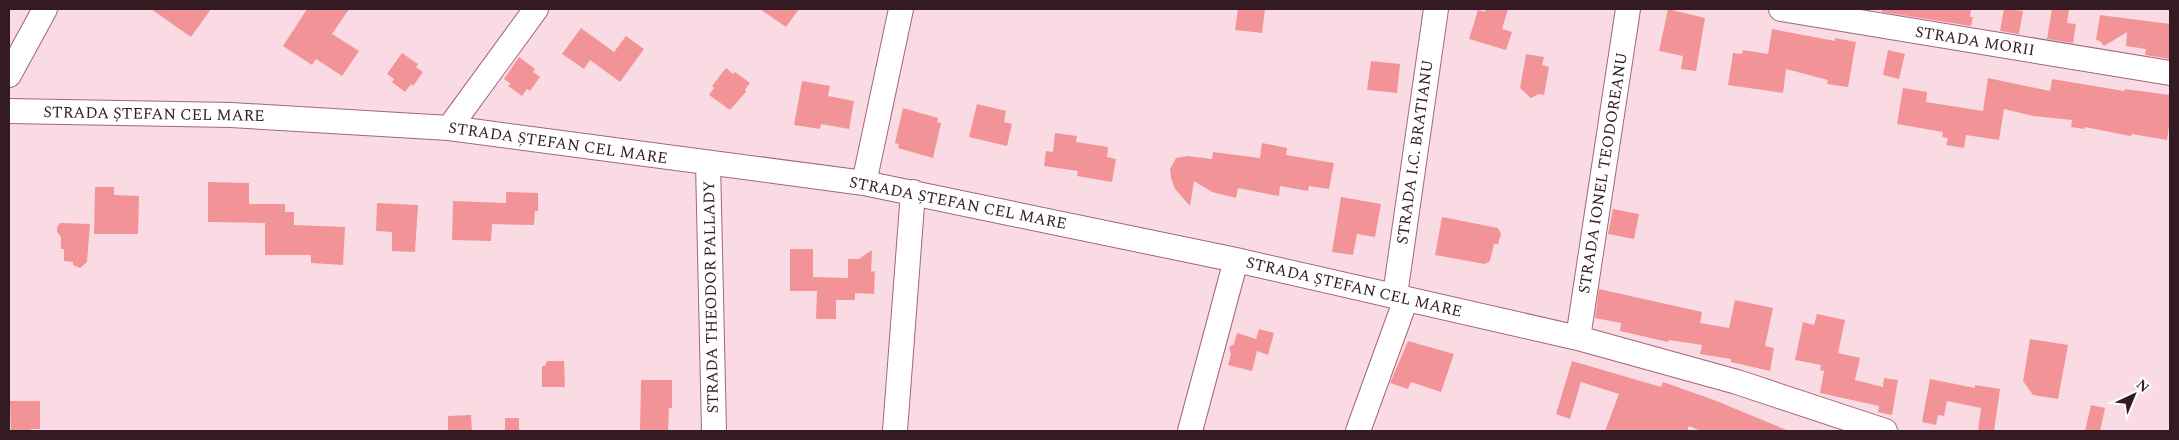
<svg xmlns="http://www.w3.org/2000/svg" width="2179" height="440" viewBox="0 0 2179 440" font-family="Spectral,serif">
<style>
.building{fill:#f29497}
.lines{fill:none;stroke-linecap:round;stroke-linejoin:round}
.minor-casing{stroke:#a5647b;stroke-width:26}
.minor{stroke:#fff;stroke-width:24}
.labels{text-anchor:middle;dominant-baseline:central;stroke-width:5;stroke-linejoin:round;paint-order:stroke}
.street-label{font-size:16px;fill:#341a23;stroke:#fff}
</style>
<rect width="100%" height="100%" fill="#fadbe4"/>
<path class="building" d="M151,9h60l-20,28z
M307,9h42l-17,25 27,17 -17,25 -26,-17 -4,6 -29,-19z
M760,9h39l-13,18z
M1238,9h27l-3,24 -27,-3z
M1486,9h22l-6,20 10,3 -6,18 -37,-11 9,-29 7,2z
M1668,9l37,9 -9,53 -15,-2 2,-13 -24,-5z
M1882,9h89l-1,8h3l-2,9 -89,-14z
M2004,9l19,2 -4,23 -19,-3z
M2052,9h17l-2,14 9,1 -3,19 -26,-4z
M2100,15l70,9v35l-25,-4 1,-6 -20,-3 1,-14 -23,14 -4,-5 -4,-1z
M581,28l33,24 12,-16 18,13 -24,33 -30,-22 -6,9 -22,-15z
M1772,29l63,12v-3l21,4 -8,45 -21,-3 1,-4 -42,-11 -3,24 -55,-8 5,-32 9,1 1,-4 25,4z
M1888,50l17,4 -6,25 -16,-4z
M402,53l16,11 -2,3 7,5 -10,14 -2,-2 -6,8 -13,-10 2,-3 -7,-5z
M1526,54l18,3 -2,8 7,2 -5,28 -5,-1 -8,4 -11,-10z
M519,57l16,12 -2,3 7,5 -10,14 -3,-2 -5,7 -14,-10 3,-2 -7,-5z
M1371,61l29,3 -3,29 -30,-3z
M726,68l7,6 2,-2 15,11 -5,7 1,2 -16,18 -21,-15 5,-7 -2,-2z
M1988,78l62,13 2,-12 72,12 1,-2 45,6v24l-3,21 -35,-6 -1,2 -6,-1 -40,-8 -1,2 -13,-2 1,-7 -39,-4 -29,-7 -5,31 -33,-5 -2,13 -18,-3 2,-7 -6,-1 1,-5 -46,-8 6,-36 24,4 -1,10 57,9z
M802,81l28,5 -2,10 26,5 -5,28 -28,-5 -1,5 -26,-4z
M977,104l29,7 -2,11 8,2 -5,22 -38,-9z
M903,108l35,10 -1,4 4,1 -8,35 -35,-10 1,-4 -4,-1z
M1055,133l22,3 -1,6 32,5 -1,10 9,2 -4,23 -35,-6 1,-5 -34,-5 2,-15 7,1z
M1262,143l25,5 -1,7 48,8 -5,26 -20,-3 -1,5 -28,-5 -1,10 -41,-8 -2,10 -24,-6 -18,-11 -4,25 -15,-17 -4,-11 -1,-9 6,-11 11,-2 25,3 1,-7 47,6z
M208,182l41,1v21h36v8h9v13l51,2 -2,38 -32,-2v-8h-46v-32l-57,-1z
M95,187h19v8l25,1 -1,38h-44z
M506,192l32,1v18h-3l-1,14 -42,-1 -1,17 -39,-1 1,-39 53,2z
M1341,197l40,7 -6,33 -18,-3 -4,21 -21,-3z
M377,203l41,2 -3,47 -23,-1v-19l-16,-1z
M1613,209l26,5 -5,25 -26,-5z
M1442,217l56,11 3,6 -3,10h-4l-4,17 -5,3 -50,-9z
M60,223l30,1 -3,38 -7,6 -7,-3v-3l-9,-1v-12h-3v-12l-4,-5v-5z
M790,249h23v28l35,1v-19h11l13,-9 -1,22 4,-1 -1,23 -19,-1v7h-19v19h-20l1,-28h-27z
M1599,289l103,23 -2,11 29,5 6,-28 38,8 -8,38 9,2 -4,23 -39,-9v-3l-31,-5 2,-9 -33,-5 -1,2 -48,-11 1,-8 -26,-5z
M1817,314l28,6 -7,33 22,5 -5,22 28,7 1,-9 14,2 -6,35 -14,-3 1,-6 -59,-13 4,-22 -4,-1 1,-5 -26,-5 8,-38 11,3z
M1259,329l15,4 -6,22 -11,-4 -5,20 -24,-6 3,-11 -2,-7 5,-3 3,-11 19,6z
M2030,339l38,6 -10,54 -25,-4 -10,-14z
M1408,341l46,13 -13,38 -30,-10 -3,7 -18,-6z
M547,361h17l1,26h-23v-21h3z
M1572,361l89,26 2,-5 51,18 75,31h-88l-12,-5 -2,5h-82l14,-37 -38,-12 -11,37 -14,-5z
M1930,379l45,9v-3l25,4 -6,42h-16l3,-23 -34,-7 -3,15 -6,-1 -2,10 -14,-3z
M641,380h31v28h-3l-1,23h-28z
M10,401h30v28h-9v2h-20z
M2091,405l14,3 -5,23h-15z
M471,415l1,16h-24v-15z
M505,418h14v13h-14z"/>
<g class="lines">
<defs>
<path id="minor" d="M1781,9l389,64
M9,75l36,-66
M9,111l222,4 218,13 415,55 372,77 342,78 159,44 148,49
M449,128l87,-119
M708,163l6,268
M864,183l37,-174
M1395,295l41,-286
M1578,338l50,-329
M895,431l18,-239
M1190,431l46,-171
M1358,431l48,-132"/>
</defs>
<use href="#minor" class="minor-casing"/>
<use href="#minor" class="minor"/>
</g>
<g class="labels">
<g class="street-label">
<text transform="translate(1975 41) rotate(9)">STRADA MORII</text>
<text transform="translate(154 114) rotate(1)">STRADA ȘTEFAN CEL MARE</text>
<text transform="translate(558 143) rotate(8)">STRADA ȘTEFAN CEL MARE</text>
<text transform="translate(1415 152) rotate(-82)">STRADA I.C. BRATIANU</text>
<text transform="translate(1603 173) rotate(-81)">STRADA IONEL TEODOREANU</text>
<text transform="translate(958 203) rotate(11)">STRADA ȘTEFAN CEL MARE</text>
<text transform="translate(1354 287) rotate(13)">STRADA ȘTEFAN CEL MARE</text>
<text transform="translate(711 297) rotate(-91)">STRADA THEODOR PALLADY</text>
</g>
</g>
<rect width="2179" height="440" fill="none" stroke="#341a23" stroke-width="20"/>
<g transform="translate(2134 395) rotate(44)" stroke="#ffffff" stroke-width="4" paint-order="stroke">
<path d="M0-4L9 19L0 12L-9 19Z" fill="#341a23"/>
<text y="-8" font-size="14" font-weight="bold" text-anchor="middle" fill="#341a23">N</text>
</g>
</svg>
